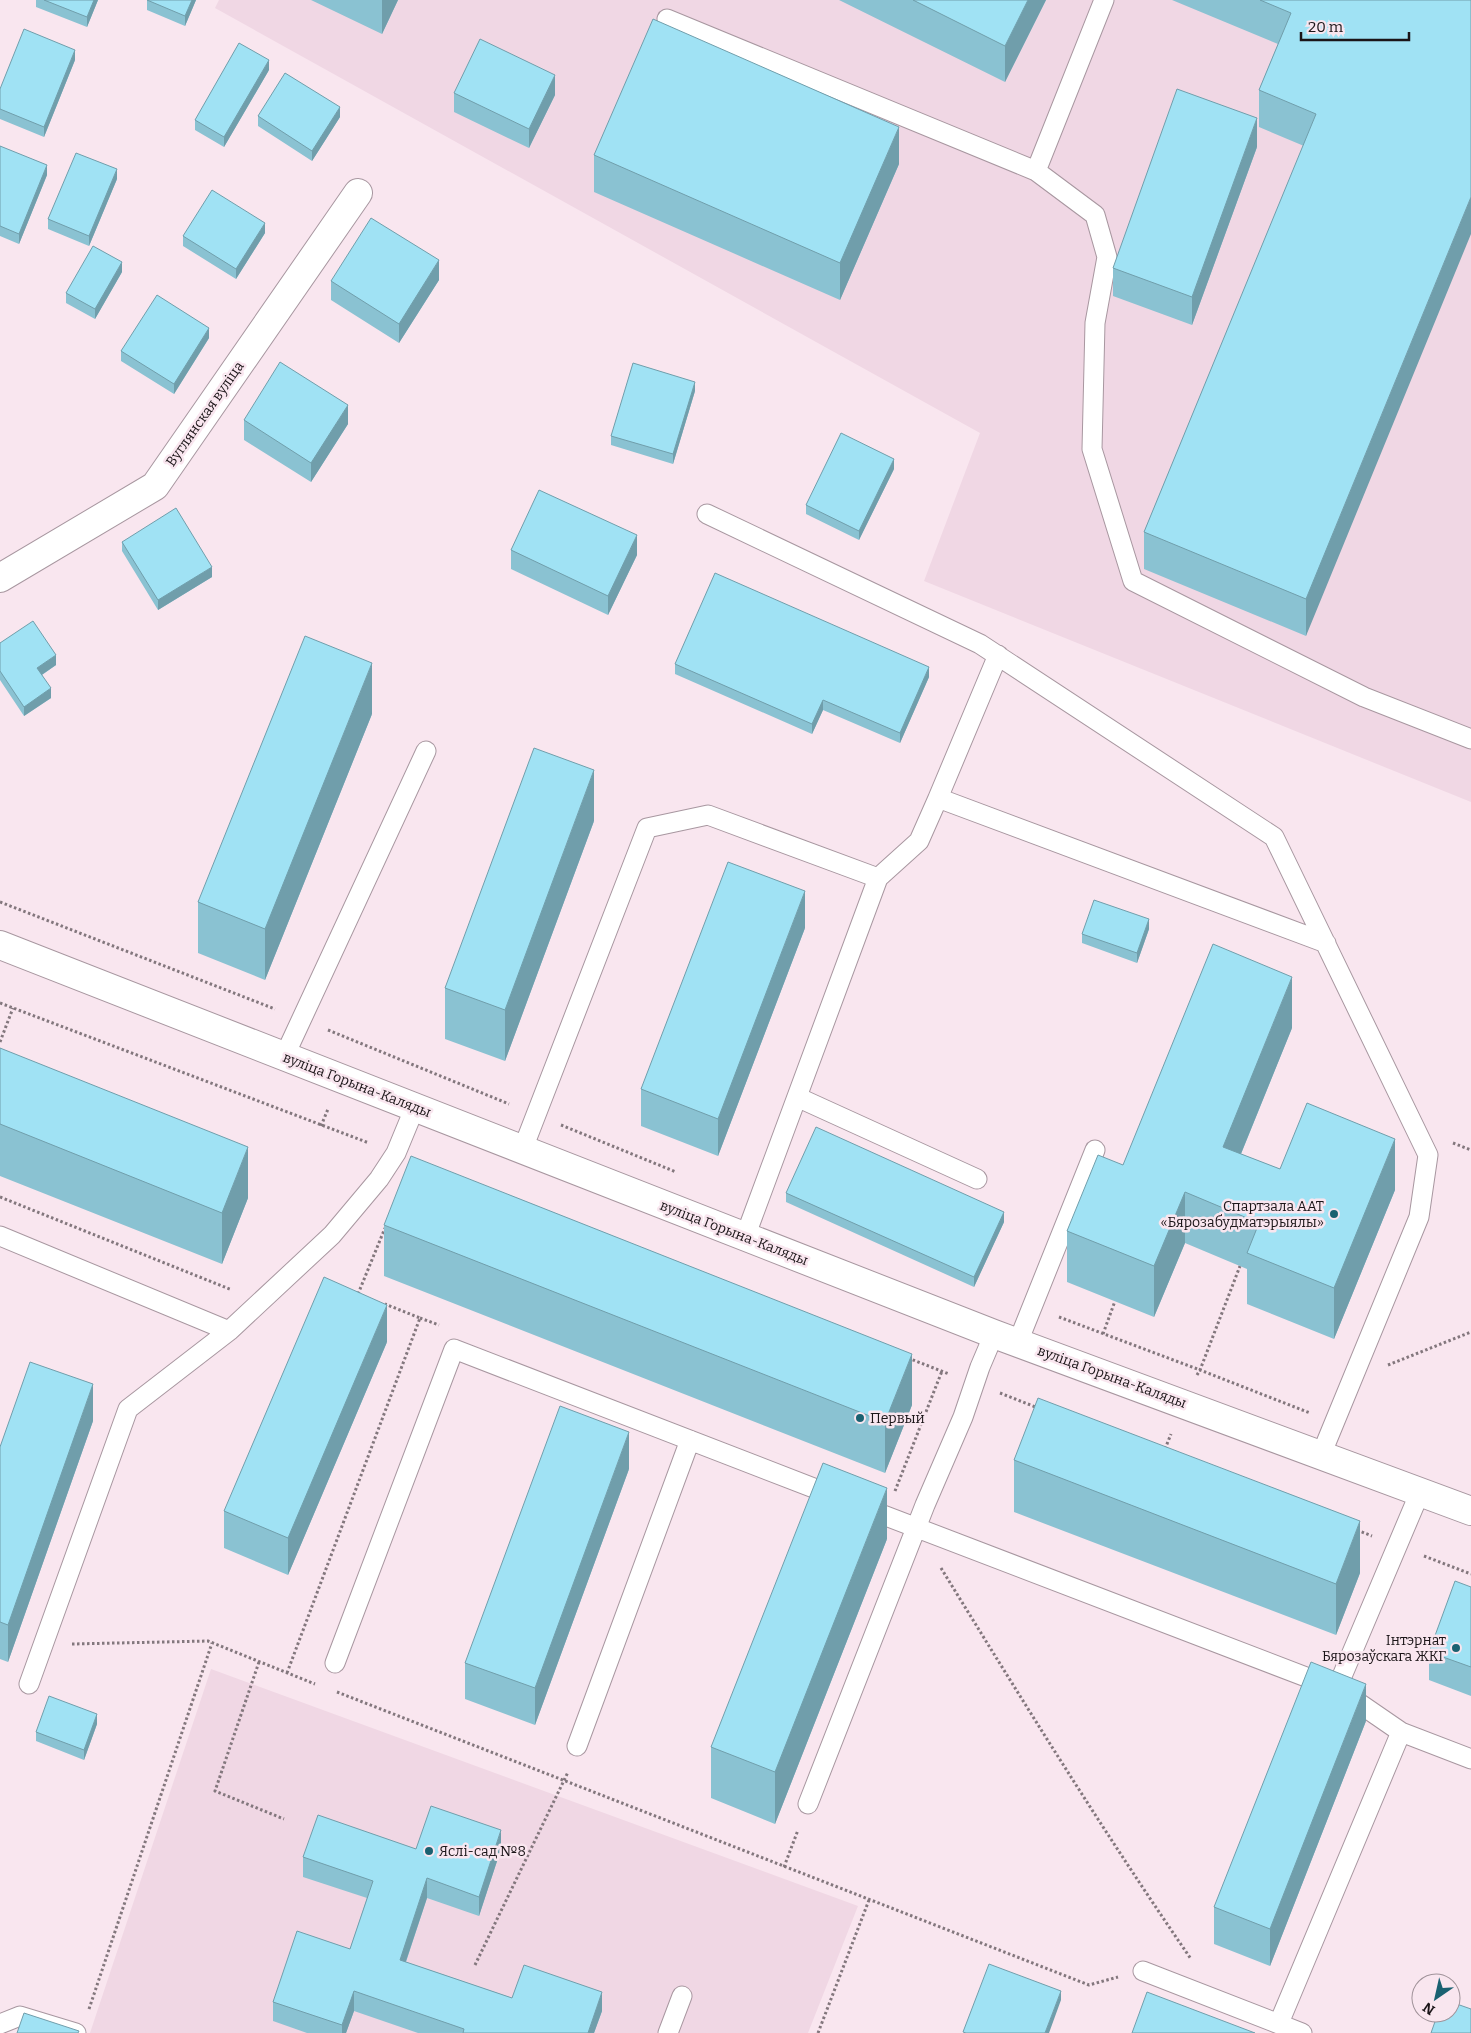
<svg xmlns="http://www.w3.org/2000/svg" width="1471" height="2033" viewBox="0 0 1471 2033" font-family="Bitter,serif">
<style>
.built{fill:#f0d7e4}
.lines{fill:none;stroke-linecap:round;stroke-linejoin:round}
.lane-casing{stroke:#a897a0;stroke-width:21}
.street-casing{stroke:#a897a0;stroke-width:30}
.secondary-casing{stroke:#a897a0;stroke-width:30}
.path{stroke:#83777d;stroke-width:3;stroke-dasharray:2.5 2.5;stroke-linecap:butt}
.lane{stroke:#fff;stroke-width:19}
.street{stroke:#fff;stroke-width:28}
.secondary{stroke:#fff;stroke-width:28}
.wall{fill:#8ac2d2}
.shaded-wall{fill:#709eab}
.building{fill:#a0e2f4;stroke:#709eab}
.poi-dot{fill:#1a6171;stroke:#f9e6ef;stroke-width:2}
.labels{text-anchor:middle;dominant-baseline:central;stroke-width:5;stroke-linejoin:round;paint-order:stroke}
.street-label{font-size:14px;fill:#1b1518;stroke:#f9e6ef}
.poi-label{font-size:14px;fill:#1b1518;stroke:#f9e6ef;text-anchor:end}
</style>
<rect width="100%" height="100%" fill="#f9e6ef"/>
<path class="built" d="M219,0h1252v802l-547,-221 56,-148 -765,-425z
M211,1669l647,237 -50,127h-718z"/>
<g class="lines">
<defs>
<path id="lane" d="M667,19l369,152 59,44 12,42 -12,66 -3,126 41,132 231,116 107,42
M1036,171l68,-171
M707,514l273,130 294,193 154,318 -9,62 -98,238
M938,798l60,-143
M284,1057l142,-306
M797,1097l180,82
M522,1151l125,-323 61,-13 170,63 41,-37 19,-43 388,145
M0,1236l229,95
M745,1237l133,-359
M1018,1342l77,-192
M865,1508l462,177
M335,1663l119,-314 383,148
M29,1684l99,-275 101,-78 103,-96 47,-56 17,-26 19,-46
M1401,1732l70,27
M577,1746l113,-306
M808,1804l117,-299 38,-88 17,-50 14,-33
M1143,1971l159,62
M1279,2023l122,-291 -64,-44 83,-196
M0,2024l20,-8 56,17
M668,2033l14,-37"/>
<path id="street" d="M0,578l155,-92 203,-293"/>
<path id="secondary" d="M0,945l994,389 477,177"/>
</defs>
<use href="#lane" class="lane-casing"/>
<use href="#street" class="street-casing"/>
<use href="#secondary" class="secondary-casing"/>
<path class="path" d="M0,902l275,107
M0,1003l369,140
M328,1030l181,74
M0,1042l13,-34
M561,1125l115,47
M321,1126l7,-17
M1453,1143l18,7
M0,1197l232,93
M358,1294l27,-66
M1059,1317l141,53 40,-104
M420,1318l19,7
M1103,1334l12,-33
M908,1358l41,16
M1388,1365l83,-33
M1197,1375l3,-5 110,43
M1000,1393l38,15
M1165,1449l6,-15
M895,1491l47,-120
M1357,1530l15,6
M1424,1556l47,18
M941,1568c81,132 162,263 250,391
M72,1644l136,-3 107,43
M259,1662l-44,129 69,28
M287,1673l133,-355 -35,-14
M337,1692l752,293 29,-8
M784,1867l14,-37
M475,1965l93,-193
M89,2009l123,-366
M818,2033l51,-133"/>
<use href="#lane" class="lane"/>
<use href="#street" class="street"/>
<use href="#secondary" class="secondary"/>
</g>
<path class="wall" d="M36,0h62l-11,27 -51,-20z
M147,0h49l-11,26 -38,-16z
M311,0h87l-16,34z
M839,0h207l-41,82z
M1172,0h299l-165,636 -162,-67v-37l160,-386 -45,-19v-37l19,-46z
M75,60l-31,77 -44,-18v-30z
M269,70l-45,77 -29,-17v-10z
M454,93l101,2 -26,53 -75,-36z
M258,116l82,1 -28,44 -54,-35z
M0,146l47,29 -28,69 -19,-8z
M1257,147l-65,178 -79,-29v-28z
M594,155l305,9 -59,136 -246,-108z
M117,179l-28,67 -41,-17v-10z
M265,233l-29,46 -53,-33v-10z
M122,272l-27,47 -29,-16v-10z
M439,280l-40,63 -68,-43v-19z
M209,338l-35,56 -53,-33v-10z
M695,391l-22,73 -62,-19v-9z
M244,420l104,4 -37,58 -67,-42z
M894,469l-35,71 -53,-26v-9z
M122,542l90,35 -54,33 -36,-59z
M511,550l126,5 -29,60 -97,-46z
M0,643l56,22 -14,10 9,23 -27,18 -24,-36z
M675,664l254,13 -29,66 -77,-33 -11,24 -137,-60z
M372,714l-107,266 -67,-27v-51z
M594,821l-89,240 -60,-22v-51z
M805,928l-87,228 -77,-30v-37z
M1149,929l-12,34 -55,-20v-9z
M1292,1028l-51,126 39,15 115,21 -61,149 -87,-35v-35l-62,-26 -31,74 -87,-35v-51l56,-66z
M0,1048l248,150 -26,66 -222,-88z
M786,1193l218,29 -30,65 -188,-85z
M384,1225l528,180 -27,68 -501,-197z
M387,1342l-99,233 -64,-27v-37z
M93,1421l-85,241 -8,-3v-212z
M1014,1460l346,113 -24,62 -322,-123z
M629,1469l-94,256 -70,-26v-36z
M887,1539l-112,285 -64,-26v-51z
M1471,1587v109l-42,-16v-28z
M1366,1721l-96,245 -56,-22v-37z
M97,1724l-13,36 -48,-19v-9z
M416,1849h85l-22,67 -52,-18 -21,64 106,36 90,13 -8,22h-176l-64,-22 -8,22h-39l-34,-12v-19l77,-53 17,-51 -64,-21v-20z"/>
<path class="shaded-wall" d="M94,0h4l-11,27v-10z
M192,0h4l-11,26v-10z
M382,0h16l-16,34z
M1028,0h18l-41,82v-36z
M75,50v10l-31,77v-10z
M269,60v10l-45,77v-10z
M555,75v20l-26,53v-19z
M340,107v10l-28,44v-10z
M1257,118v29l-65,178v-28z
M899,127v37l-59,136v-37z
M47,165v10l-28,69v-10z
M117,169v10l-28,67v-10z
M1471,197v37l-165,402v-37z
M265,223v10l-29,46v-10z
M439,260v20l-40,63v-19z
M122,262v10l-27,47v-10z
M209,328v10l-35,56v-10z
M695,382v9l-22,73v-10z
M348,405v19l-37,58v-19z
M894,459v10l-35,71v-9z
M637,535v20l-29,60v-19z
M212,567v10l-54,33v-10z
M56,655v10l-19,13v-10z
M372,663v51l-107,266v-51z
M929,667v10l-29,66v-10z
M51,688v10l-27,18v-9z
M823,700v10l-11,24v-10z
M594,770v51l-89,240v-51z
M805,891v37l-87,228v-37z
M1149,919v10l-12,34v-10z
M1292,977v51l-69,170v-51z
M1395,1139v51l-61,149v-51z
M248,1147v51l-26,66v-51z
M1185,1192v51l-31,74v-51z
M1004,1212v10l-30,65v-10z
M387,1305v37l-99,233v-37z
M912,1354v51l-27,68v-51z
M93,1384v37l-85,241v-37z
M629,1432v37l-94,256v-37z
M887,1488v51l-112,285v-52z
M1360,1521v52l-24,62v-51z
M1366,1684v37l-96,245v-37z
M97,1714v10l-13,36v-10z
M501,1830v19l-22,67v-19z
M427,1878v20l-27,81v-19z
M354,1991v20l-8,22h-4v-8z
M1061,1991v9l-12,33h-4z
M602,1992v19l-8,22h-6z"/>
<path class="building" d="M44,0h50l-7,17z
M147,0h45l-7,16z
M913,0h115l-23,46z
M1260,0h211v197l-165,402 -162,-67 172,-418 -57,-24 32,-77z
M653,19l246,108 -59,136 -246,-108z
M24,29l51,21 -31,77 -44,-18v-20z
M480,39l75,36 -26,54 -75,-36z
M239,43l30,17 -45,77 -29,-17z
M285,73l55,34 -28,44 -54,-35z
M1177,89l80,29 -65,179 -79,-29z
M0,146l47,19 -28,69 -19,-8z
M76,153l41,16 -28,67 -41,-17z
M212,190l53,33 -29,46 -53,-33z
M371,218l68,42 -40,64 -68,-43z
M93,246l29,16 -27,47 -29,-16z
M157,295l52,33 -35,56 -53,-33z
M280,362l68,43 -37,58 -67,-43z
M633,363l62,19 -22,72 -62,-18z
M841,433l53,26 -35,72 -53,-26z
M539,490l98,45 -29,61 -97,-46z
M176,508l36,59 -54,33 -36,-58z
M715,573l214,94 -29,66 -77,-33 -11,24 -137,-60z
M33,621l23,34 -19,13 14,20 -27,19 -24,-36v-28z
M305,636l67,27 -107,266 -67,-27z
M534,748l60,22 -89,240 -60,-22z
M728,862l77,29 -87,228 -77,-30z
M1094,900l55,19 -12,34 -55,-19z
M1213,944l79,33 -69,170 57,22 27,-66 88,36 -61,149 -87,-35 12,-30 -74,-31 -31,74 -87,-35 31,-76 25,10z
M0,1048l248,99 -26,66 -222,-89z
M816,1127l188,85 -30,65 -188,-84z
M411,1156l501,198 -27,68 -501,-197z
M324,1277l63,28 -99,233 -64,-27z
M30,1362l63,22 -85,241 -8,-3v-175z
M1038,1398l322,123 -24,63 -322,-124z
M560,1406l69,26 -94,256 -70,-25z
M823,1463l64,25 -112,284 -64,-25z
M1455,1581l16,6v80l-42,-15z
M1311,1662l55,22 -96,245 -56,-22z
M49,1696l48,18 -13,36 -48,-18z
M431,1806l70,24 -22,67 -52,-19 -27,82 112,38 12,-33 78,27 -14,41h-125l1,-4 -110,-38 -12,34 -69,-23 24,-71 53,18 23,-68 -70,-24 15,-42 98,34z
M989,1964l72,27 -16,42h-79l-3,-1z
M1147,1992l108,41h-123z
M1451,2002l20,7v24h-40l7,-20h13z
M24,2013l55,18 -1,2h-61z"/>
<g class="poi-dot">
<circle cx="1334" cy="1214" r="5"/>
<circle cx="860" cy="1418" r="5"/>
<circle cx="1456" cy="1648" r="5"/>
<circle cx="429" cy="1851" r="5"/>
</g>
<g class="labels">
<g class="street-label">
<text transform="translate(205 414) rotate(-55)">Вуглянская вуліца</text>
<text transform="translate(357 1085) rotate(21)">вуліца Горына-Каляды</text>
<text transform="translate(734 1233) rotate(21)">вуліца Горына-Каляды</text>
<text transform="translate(1112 1377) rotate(20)">вуліца Горына-Каляды</text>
</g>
<g class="poi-label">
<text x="1324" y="1206">Спартзала ААТ<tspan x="1324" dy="16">«Бярозабудматэрыялы»</tspan></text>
<text x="870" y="1418" text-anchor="start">Первый</text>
<text x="1446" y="1640">Інтэрнат<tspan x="1446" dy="16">Бярозаўскага ЖКГ</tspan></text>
<text x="439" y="1851" text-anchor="start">Яслі-сад №8</text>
</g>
</g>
<g transform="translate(1436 1998) rotate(214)"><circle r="24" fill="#f9e6ef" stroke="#a09299"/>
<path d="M0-4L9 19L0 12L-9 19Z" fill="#1a6171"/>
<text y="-8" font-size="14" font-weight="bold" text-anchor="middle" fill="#1b1518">N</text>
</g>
<path d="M1301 32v8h108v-8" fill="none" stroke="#1b1518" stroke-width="2.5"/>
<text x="1308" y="32" font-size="15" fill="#1b1518" stroke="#f9e6ef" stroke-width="4" paint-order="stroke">20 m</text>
</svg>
